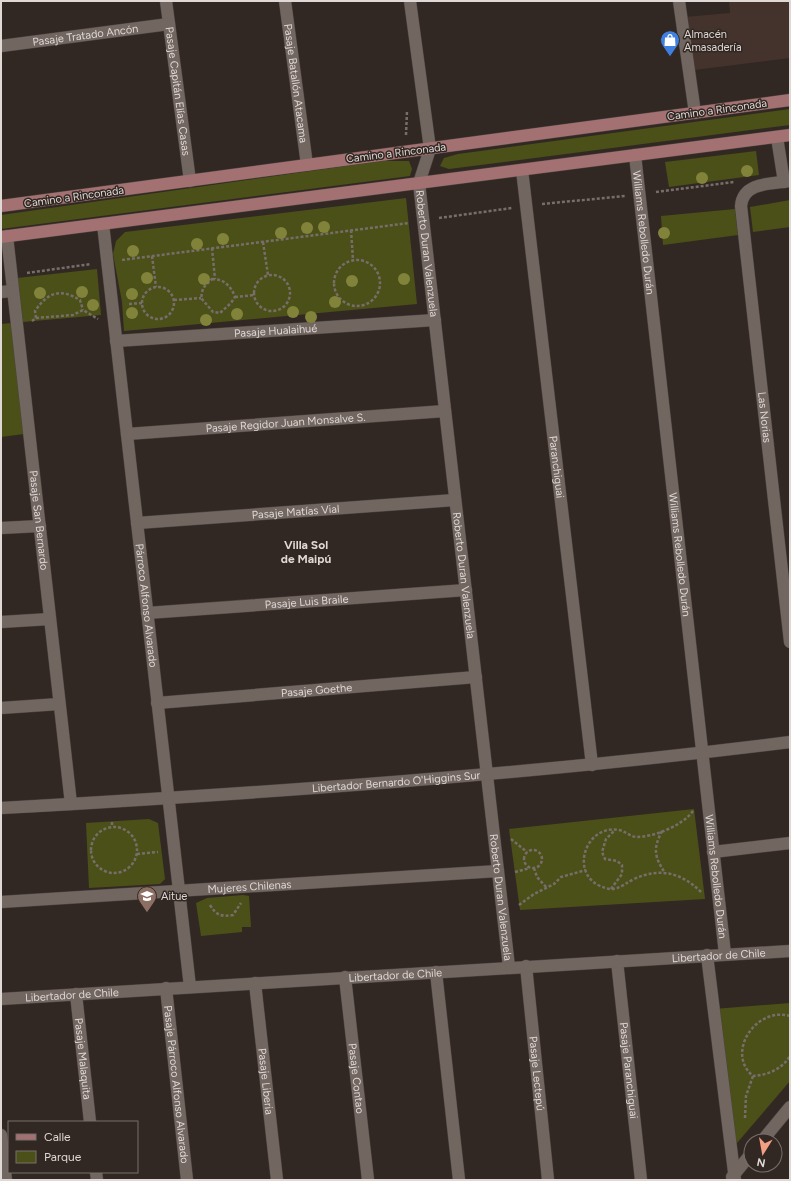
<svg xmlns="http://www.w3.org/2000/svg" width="791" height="1181" viewBox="0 0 791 1181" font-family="Figtree,sans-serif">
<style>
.built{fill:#43332c}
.green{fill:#4b5018}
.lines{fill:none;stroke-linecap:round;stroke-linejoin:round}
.minor-casing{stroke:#4c4441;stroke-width:13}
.primary-casing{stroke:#4c4441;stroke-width:13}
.path{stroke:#776e6a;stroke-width:2.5;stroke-dasharray:3 2;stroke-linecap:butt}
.minor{stroke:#726661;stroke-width:12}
.primary{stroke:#a47172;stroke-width:12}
.tree{fill:#81833a}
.labels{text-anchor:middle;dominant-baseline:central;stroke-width:3;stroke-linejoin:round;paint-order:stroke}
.poi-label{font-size:11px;fill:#dfd8d5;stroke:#322823;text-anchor:start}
.street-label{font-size:11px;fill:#dfd8d5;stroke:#322823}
.neighbourhood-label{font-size:12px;font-weight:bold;fill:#dfd8d5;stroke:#322823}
</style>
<rect width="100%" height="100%" fill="#322823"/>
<path class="built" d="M729,1h61v57l-96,12 -9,-53 45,-4z"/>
<path class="green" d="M790,109v16l-341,44 -9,-3 4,-8 14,-4z
M756,151l3,24 -90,12 -4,-25z
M380,161h29l3,8 -2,7 -409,53v-14z
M406,198l11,106 -293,27 -2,-29 -9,-48 3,-13 9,-9z
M790,200v27l-37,5 -3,-25z
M735,209l3,26 -75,10 -2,-29z
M97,269l4,46 -78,7 -6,-44z
M12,323l12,111 -23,3v-113z
M694,809l11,90 -185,11 -11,-81z
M149,819l9,4 7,56 -5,5 -71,4 -3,-65z
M243,895l6,1 2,31h-9v5l-41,4 -5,-33 11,-5z
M790,1003v78l-59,69 -17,-141z"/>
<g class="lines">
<defs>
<g id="minor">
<path id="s1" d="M166,1l24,180"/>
<path id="s2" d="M285,1l22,164"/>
<path id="s3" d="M410,1l20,148 -11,34 90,784"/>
<path d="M679,1l16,112"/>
<path id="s4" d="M1,46l168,-22"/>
<path d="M777,137l7,45"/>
<path id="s5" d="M635,155l90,799"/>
<path id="s6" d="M522,170l70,595"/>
<path id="s7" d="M790,181c-19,3 -47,1 -49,25l49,436"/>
<path id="s8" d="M103,224l87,763"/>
<path id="s9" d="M7,236l64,568"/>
<path d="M1,292l12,-1"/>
<path id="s10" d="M116,341l319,-21"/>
<path id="s11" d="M127,434l318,-23"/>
<path id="s12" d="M137,523l318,-23"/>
<path d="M1,528l39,-2"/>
<path id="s13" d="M147,613l319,-23"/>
<path d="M1,622l49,-3"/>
<path id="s14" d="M157,703l319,-26"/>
<path d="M1,708l58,-4"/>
<path id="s15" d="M1,808c264,-15 527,-33 789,-66"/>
<path d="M713,852l77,-9"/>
<path id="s16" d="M1,902l497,-31"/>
<path d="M707,955l28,225"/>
<path id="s17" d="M617,961l24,219"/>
<path id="s18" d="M526,966l22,214"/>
<path d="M436,972l23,208"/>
<path id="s19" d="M345,977l23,203"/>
<path id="s20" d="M255,983l22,197"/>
<path id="s21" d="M166,988l21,192"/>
<path id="s22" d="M76,994l14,128"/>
<path id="s23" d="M1,999l789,-48"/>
<path d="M1,1135l5,45"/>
<path d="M762,1141l28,-34"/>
<path d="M96,1172l1,8"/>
<path d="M732,1177l19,-23"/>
</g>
<path id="primary" d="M1,206l789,-106
M1,237l789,-102"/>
</defs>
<use href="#minor" class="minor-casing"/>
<use href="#primary" class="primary-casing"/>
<path class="path" d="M406,135l1,-24
M656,192l78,-10
M542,204l83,-8
M439,218l73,-10
M351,230l2,30
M263,242l5,33
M212,248l3,31
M152,256l4,31
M122,260l287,-37
M334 283a23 23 0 1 1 46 0a23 23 0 1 1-46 0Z
M27,273l64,-9
M254 293a18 18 0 1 1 36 0a18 18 0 1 1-36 0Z
M212,279c12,0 19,7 23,18l-4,6 -11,10 -7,-1 -12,-14 2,-10z
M142 303a16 16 0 1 1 32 0a16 16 0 1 1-32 0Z
M235,297l19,-2
M174,300l27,-2
M129,304l13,-1
M36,318l-1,-7c13,-19 25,-23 45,-11l3,10
M32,321l4,-3 37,-3 10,-5 15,9
M693,811c-11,15 -39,26 -57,26 -7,-1 -11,-6 -17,-7 -32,-6 -49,40 -21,55 18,9 22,1 36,-6 26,-12 48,-6 67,13
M112,822v4
M91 850a23 23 0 1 1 46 0a23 23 0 1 1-46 0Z
M662,831c-9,18 -8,25 3,42
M511,839l16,13
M524 859a9 9 0 1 1 18 0a9 9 0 1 1-18 0Z
M137,854l21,-2
M534,868l3,9 10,11
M515,872l15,-4
M611,889l11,-15v-9l-5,-4 -12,-2 -3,-7 4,-13 8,-8
M210,905c6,10 11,12 23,10l8,-12
M519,905l15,-11 20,-10 7,-7 25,-7
M790,1016c-34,-10 -65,37 -37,60 15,-1 29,-7 37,-20
M745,1118l1,-22 7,-20"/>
<use href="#minor" class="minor"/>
<use href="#primary" class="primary"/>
</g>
<g class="tree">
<circle cx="747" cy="171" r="6"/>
<circle cx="702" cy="178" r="6"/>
<circle cx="324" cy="227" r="6"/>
<circle cx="307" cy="228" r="6"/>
<circle cx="281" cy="233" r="6"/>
<circle cx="664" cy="233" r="6"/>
<circle cx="223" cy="239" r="6"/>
<circle cx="197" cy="244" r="6"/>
<circle cx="133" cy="251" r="6"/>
<circle cx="147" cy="278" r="6"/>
<circle cx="204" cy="279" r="6"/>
<circle cx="404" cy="279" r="6"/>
<circle cx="352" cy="281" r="6"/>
<circle cx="82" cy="292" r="6"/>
<circle cx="40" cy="293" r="6"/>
<circle cx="132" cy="294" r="6"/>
<circle cx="335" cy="302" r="6"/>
<circle cx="93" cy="305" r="6"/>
<circle cx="293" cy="312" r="6"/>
<circle cx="132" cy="313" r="6"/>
<circle cx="237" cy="314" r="6"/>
<circle cx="311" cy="317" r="6"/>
<circle cx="206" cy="320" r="6"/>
</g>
<defs>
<symbol id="shop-pin" viewBox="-11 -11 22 30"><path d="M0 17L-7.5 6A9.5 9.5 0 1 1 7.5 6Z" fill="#3f7fe0" stroke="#322823"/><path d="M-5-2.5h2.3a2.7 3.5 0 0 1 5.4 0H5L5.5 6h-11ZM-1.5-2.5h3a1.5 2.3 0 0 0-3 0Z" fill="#fff"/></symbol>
<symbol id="school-pin" viewBox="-11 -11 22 30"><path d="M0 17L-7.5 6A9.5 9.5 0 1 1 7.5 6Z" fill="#8d6e63" stroke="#322823"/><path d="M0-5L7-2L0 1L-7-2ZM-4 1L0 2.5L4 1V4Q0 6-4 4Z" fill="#fff"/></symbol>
</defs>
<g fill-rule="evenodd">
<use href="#shop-pin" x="659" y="29" width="22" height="30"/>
<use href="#school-pin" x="136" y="885" width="22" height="30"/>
</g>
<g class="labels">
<g class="poi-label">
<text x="684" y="34">Almacén<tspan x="684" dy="13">Amasadería</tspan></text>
<text x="161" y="896">Aitue</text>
</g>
<g class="street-label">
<text stroke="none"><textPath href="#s4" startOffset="85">Pasaje Tratado Ancón</textPath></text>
<text stroke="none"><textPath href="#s2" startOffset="83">Pasaje Batallón Atacama</textPath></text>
<text stroke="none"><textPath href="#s1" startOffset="91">Pasaje Capitán Elías Casas</textPath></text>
<text transform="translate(717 110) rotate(-8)">Camino a Rinconada</text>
<text transform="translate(396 153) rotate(-7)">Camino a Rinconada</text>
<text transform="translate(74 197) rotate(-8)">Camino a Rinconada</text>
<text stroke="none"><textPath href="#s5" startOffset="78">Williams Rebolledo Durán</textPath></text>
<text stroke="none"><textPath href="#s3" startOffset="256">Roberto Duran Valenzuela</textPath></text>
<text stroke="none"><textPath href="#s10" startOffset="160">Pasaje Hualaihué</textPath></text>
<text stroke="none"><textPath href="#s7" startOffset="273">Las Norias</textPath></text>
<text stroke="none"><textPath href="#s11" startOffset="159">Pasaje Regidor Juan Monsalve S.</textPath></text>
<text stroke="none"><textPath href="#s6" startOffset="299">Paranchiguai</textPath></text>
<text stroke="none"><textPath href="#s12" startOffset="159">Pasaje Matías Vial</textPath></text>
<text stroke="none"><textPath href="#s9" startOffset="286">Pasaje San Bernardo</textPath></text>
<text stroke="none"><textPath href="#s5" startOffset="402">Williams Rebolledo Durán</textPath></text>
<text stroke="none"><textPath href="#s3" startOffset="580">Roberto Duran Valenzuela</textPath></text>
<text stroke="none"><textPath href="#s13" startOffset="160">Pasaje Luis Braile</textPath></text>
<text stroke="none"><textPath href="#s8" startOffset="384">Párroco Alfonso Alvarado</textPath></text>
<text stroke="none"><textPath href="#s14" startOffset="160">Pasaje Goethe</textPath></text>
<text stroke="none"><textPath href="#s15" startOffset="396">Libertador Bernardo O'Higgins Sur</textPath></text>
<text stroke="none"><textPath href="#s5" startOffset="726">Williams Rebolledo Durán</textPath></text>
<text stroke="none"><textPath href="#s16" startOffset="249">Mujeres Chilenas</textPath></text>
<text stroke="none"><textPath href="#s3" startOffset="904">Roberto Duran Valenzuela</textPath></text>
<text stroke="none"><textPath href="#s23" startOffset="719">Libertador de Chile</textPath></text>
<text stroke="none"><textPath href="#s23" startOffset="395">Libertador de Chile</textPath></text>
<text stroke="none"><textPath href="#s23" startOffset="71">Libertador de Chile</textPath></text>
<text stroke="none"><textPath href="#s22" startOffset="65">Pasaje Malaquita</textPath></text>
<text stroke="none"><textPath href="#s17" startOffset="110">Pasaje Paranchiguai</textPath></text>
<text stroke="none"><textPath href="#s18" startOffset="108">Pasaje Lectepú</textPath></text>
<text stroke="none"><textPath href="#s19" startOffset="102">Pasaje Contao</textPath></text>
<text stroke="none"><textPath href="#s20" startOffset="99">Pasaje Liberia</textPath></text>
<text stroke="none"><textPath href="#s21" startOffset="97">Pasaje Párroco Alfonso Alvarado</textPath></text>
</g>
<g class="neighbourhood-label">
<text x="306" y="545">Villa Sol<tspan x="306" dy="14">de Maipú</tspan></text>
</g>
</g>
<rect width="791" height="1181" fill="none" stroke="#dfd8d5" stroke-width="4"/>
<rect x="8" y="1121" width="130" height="52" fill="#322823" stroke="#776e6a"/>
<rect x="16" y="1134" width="20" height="6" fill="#a47172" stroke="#776e6a"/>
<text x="44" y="1141" font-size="12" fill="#dfd8d5">Calle</text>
<rect x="16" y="1151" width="20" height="12" fill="#4b5018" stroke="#776e6a"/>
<text x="44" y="1161" font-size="12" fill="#dfd8d5">Parque</text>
<g transform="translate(763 1153) rotate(191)"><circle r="19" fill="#322823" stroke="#776e6a"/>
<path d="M0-3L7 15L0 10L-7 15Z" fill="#f39f84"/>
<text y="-6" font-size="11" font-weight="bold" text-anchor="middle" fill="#dfd8d5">N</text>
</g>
</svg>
